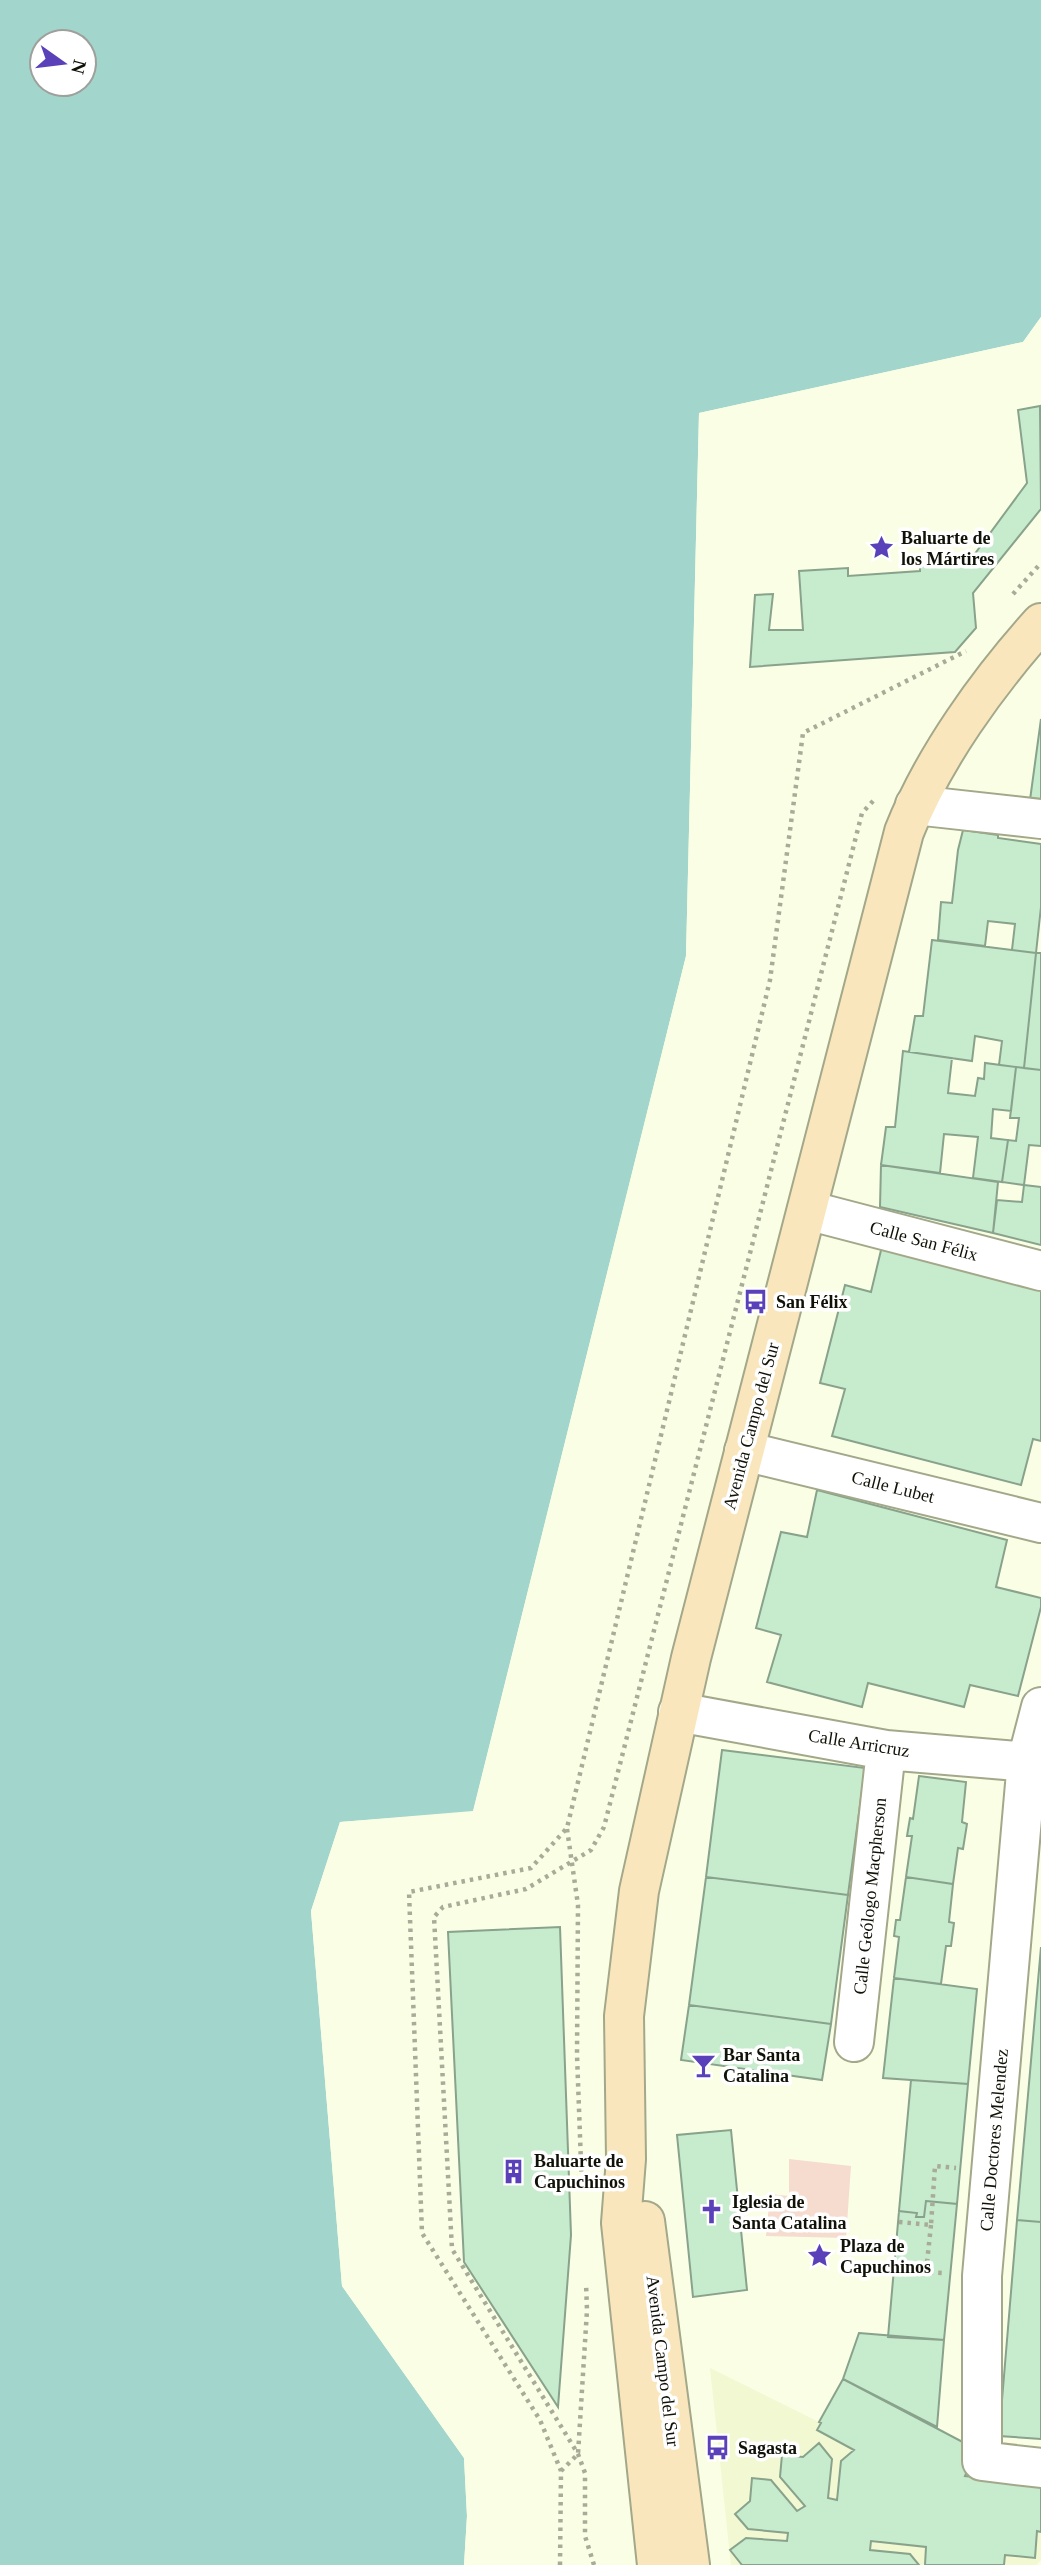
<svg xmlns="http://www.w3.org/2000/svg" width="1041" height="2565" viewBox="0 0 1041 2565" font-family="Georgia,serif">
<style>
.built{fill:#f2f8d1}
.green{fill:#f6dbcf}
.water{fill:#a2d6cd;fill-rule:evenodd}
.pier{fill:#fafee5}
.building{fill:#c7ebcd;stroke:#88a28c;stroke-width:2}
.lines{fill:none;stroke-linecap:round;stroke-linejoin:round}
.street-casing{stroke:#a3a88a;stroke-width:42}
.secondary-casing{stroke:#a3a88a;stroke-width:42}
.path{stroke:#a8ab97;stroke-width:4.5;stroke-dasharray:3.5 5;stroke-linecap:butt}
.street{stroke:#fff;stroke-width:38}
.secondary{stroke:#fae6bc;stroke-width:38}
.labels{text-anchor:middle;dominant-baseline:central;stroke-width:7;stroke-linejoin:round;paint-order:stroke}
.poi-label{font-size:18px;font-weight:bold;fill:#101107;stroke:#fff;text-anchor:start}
.street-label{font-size:18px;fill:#101107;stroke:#fff}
</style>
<rect width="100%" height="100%" fill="#fafee5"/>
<path class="built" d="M710,2368l109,54 24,-43 133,70 -10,27 75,6v78l-5,5h-305z"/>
<path class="green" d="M789,2159l62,7 -5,72 -80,-2 4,-42 19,2z"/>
<path class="water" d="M0,0h1041v317l-18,25 -324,71 -13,543 -213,856 -133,10 -29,89 31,375 122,172 3,58 -3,49h-464zM42,42h42v42h-42z"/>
<path class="pier" d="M1041,317v6l-17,23 -321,70 -13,541 -214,856 -3,2 -130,10 -28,87 30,373 123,172 2,59 -3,49h-3l3,-49 -3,-58 -122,-172 -31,-375 29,-89 133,-11 213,-855 13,-543 324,-71z"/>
<path class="building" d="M1040,406l1,103 -68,84 3,35 -21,24 -205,15 5,-72 18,-1 -4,36h34l-4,-59 49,-3v8l72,-5v-8l51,-4 56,-76 -9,-73z
M1041,719v83l-11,-2z
M963,830l35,5v3l43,6v63l-5,46 -24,-3 3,-26 -27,-3 -3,25 -47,-6 3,-38 11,1 6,-53z
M932,940l104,13 -12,115 -25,-3 3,-24 -27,-5 -3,25 -63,-9 6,-36h8z
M1036,953h5v117l-17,-2z
M903,1051l49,7 -4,35 27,3 3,-18 6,1 1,-16 31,4 -5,44 -18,-2 -2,29 17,2 -6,42 -29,-4 5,-41 -34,-3 -4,39 -59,-8 5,-38h9z
M1016,1067l25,3v76l-12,-1 -5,40 -22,-3 6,-42 8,1 3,-23h-9z
M881,1165l117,17 -5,51 -113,-26z
M1024,1185l17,2v58l-48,-12 4,-33 25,2z
M882,1246l159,41v154l-8,-2 -12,46 -189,-49 13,-47 -25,-6 25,-98 26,7z
M817,1490l190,50 -11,47 45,11v9l-23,89 -48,-11 -6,22 -96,-24 -6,24 -95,-25 14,-47 -25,-7 25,-96 26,5z
M722,1750l143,18 -17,127 -142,-18z
M919,1776l47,6 -4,40 5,2 -4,25 -5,-1 -5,36 -47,-7 6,-41h-5l3,-18 3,1z
M706,1877l142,18 -17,129 -142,-19z
M906,1877l47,7 -4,38 5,1 -3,23h-5l-5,38 -47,-6 5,-41 -5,-1 2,-16h4z
M560,1927l11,308 -13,172 -94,-145 -16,-330z
M1041,1947v275l-24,-2z
M894,1978l83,11 -9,95 -85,-6z
M689,2005l142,19 -9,56 -141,-20z
M911,2080l57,4 -11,120 -31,-3 -2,16h-8l1,-4 -18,-2z
M731,2130l16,160 -54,7 -16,-162z
M926,2201l31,3 -13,136 -56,-3 11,-126 18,2 -1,4h8z
M1017,2220l24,2v217l-42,-3z
M859,2333l85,7 -7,87 -94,-48z
M843,2379l133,70 -11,27 76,6v50l-4,-1 -2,27 -30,-3 -1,10h-79l1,-18 -55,-6 -1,9 40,4 9,11h-177l-12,-15 16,-12 41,3 1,-8 -40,-4 -13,-15 15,-13 2,-23 19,2 26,31 8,-5 -25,-29 2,-22 21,2 16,-14 13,16 -4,39 9,2 4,-39 13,-11 -37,-20 4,-7 -2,-1z"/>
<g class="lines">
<defs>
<path id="street" d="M915,805l126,14
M807,1210l234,61
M744,1451l297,72
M1041,1707l-14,54 -45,515v185l59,7
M678,1712l208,38 155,13
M854,2042l32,-292"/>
<path id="secondary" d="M645,2221l45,344
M657,2565l-36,-342 5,-64 -2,-143 15,-125 52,-233 213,-826c29,-74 84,-150 137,-209"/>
</defs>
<use href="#street" class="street-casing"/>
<use href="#secondary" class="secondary-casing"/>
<path class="path" d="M1013,594l28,-31
M567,1829l11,76 -1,150 5,135
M899,2222l32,3 4,-59 21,2
M931,2225l-5,47 17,1
M561,2471l17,-17 9,-144 -1,-27
M560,2565l1,-94 -21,-51 -118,-187 -13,-341 122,-24 36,-40 203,-848 33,-247 163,-82
M594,2565l-9,-29v-63l-7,-19 -126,-205 -18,-332 9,-10 83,-18 65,-39 13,-23 258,-1014 12,-13"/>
<use href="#street" class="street"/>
<use href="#secondary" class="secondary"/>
</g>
<defs>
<symbol id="sight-bare" viewBox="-9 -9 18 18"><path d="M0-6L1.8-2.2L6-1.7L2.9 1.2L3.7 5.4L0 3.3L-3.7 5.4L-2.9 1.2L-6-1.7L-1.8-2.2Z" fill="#5a41b9" stroke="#fff" stroke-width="2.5" paint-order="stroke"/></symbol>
<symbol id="bus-bare" viewBox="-9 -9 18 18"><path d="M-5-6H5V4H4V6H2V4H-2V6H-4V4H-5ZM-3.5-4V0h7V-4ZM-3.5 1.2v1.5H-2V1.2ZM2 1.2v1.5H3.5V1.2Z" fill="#5a41b9" stroke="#fff" stroke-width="2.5" paint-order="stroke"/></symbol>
<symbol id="bar-bare" viewBox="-9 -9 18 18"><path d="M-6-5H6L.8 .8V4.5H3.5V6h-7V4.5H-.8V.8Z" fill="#5a41b9" stroke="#fff" stroke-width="2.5" paint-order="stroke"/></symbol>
<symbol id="building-bare" viewBox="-9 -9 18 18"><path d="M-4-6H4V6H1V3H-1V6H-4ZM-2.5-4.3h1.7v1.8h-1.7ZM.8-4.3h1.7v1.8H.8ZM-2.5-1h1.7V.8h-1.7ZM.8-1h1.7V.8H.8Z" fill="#5a41b9" stroke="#fff" stroke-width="2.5" paint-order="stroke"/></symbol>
<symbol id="church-bare" viewBox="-9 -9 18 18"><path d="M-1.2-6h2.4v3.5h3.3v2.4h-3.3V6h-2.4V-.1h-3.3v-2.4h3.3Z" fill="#5a41b9" stroke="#fff" stroke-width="2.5" paint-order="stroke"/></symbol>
</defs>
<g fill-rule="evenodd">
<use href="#sight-bare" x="864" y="530" width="35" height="35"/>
<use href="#bus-bare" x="738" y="1284" width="35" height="35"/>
<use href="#bar-bare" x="686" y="2048" width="35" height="35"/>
<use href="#building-bare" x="496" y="2154" width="35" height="35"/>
<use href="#church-bare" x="694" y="2194" width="35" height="35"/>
<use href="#sight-bare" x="802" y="2238" width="35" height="35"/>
<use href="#bus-bare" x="700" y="2430" width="35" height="35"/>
</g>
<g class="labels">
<g class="poi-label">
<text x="901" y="538">Baluarte de<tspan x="901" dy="21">los Mártires</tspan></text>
<text x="776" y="1302">San Félix</text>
<text x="723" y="2055">Bar Santa<tspan x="723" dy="21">Catalina</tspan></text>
<text x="534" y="2161">Baluarte de<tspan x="534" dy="21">Capuchinos</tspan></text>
<text x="732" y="2202">Iglesia de<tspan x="732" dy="21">Santa Catalina</tspan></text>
<text x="840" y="2246">Plaza de<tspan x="840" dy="21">Capuchinos</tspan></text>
<text x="738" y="2448">Sagasta</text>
</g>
<g class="street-label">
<text transform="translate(924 1241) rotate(15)">Calle San Félix</text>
<text transform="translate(751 1426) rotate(-75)">Avenida Campo del Sur</text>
<text transform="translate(893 1487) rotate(14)">Calle Lubet</text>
<text transform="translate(859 1743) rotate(9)">Calle Arricruz</text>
<text transform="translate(870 1896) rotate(-84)">Calle Geólogo Macpherson</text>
<text transform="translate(994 2140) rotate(-85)">Calle Doctores Melendez</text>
<text transform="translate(663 2361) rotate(83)">Avenida Campo del Sur</text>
</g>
</g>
<g transform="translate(63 63) rotate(104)"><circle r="33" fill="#ffffff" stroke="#9fa09c" stroke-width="2"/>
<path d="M0-5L12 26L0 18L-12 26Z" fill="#5a41b9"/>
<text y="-10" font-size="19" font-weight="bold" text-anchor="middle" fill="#101107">N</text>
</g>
</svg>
